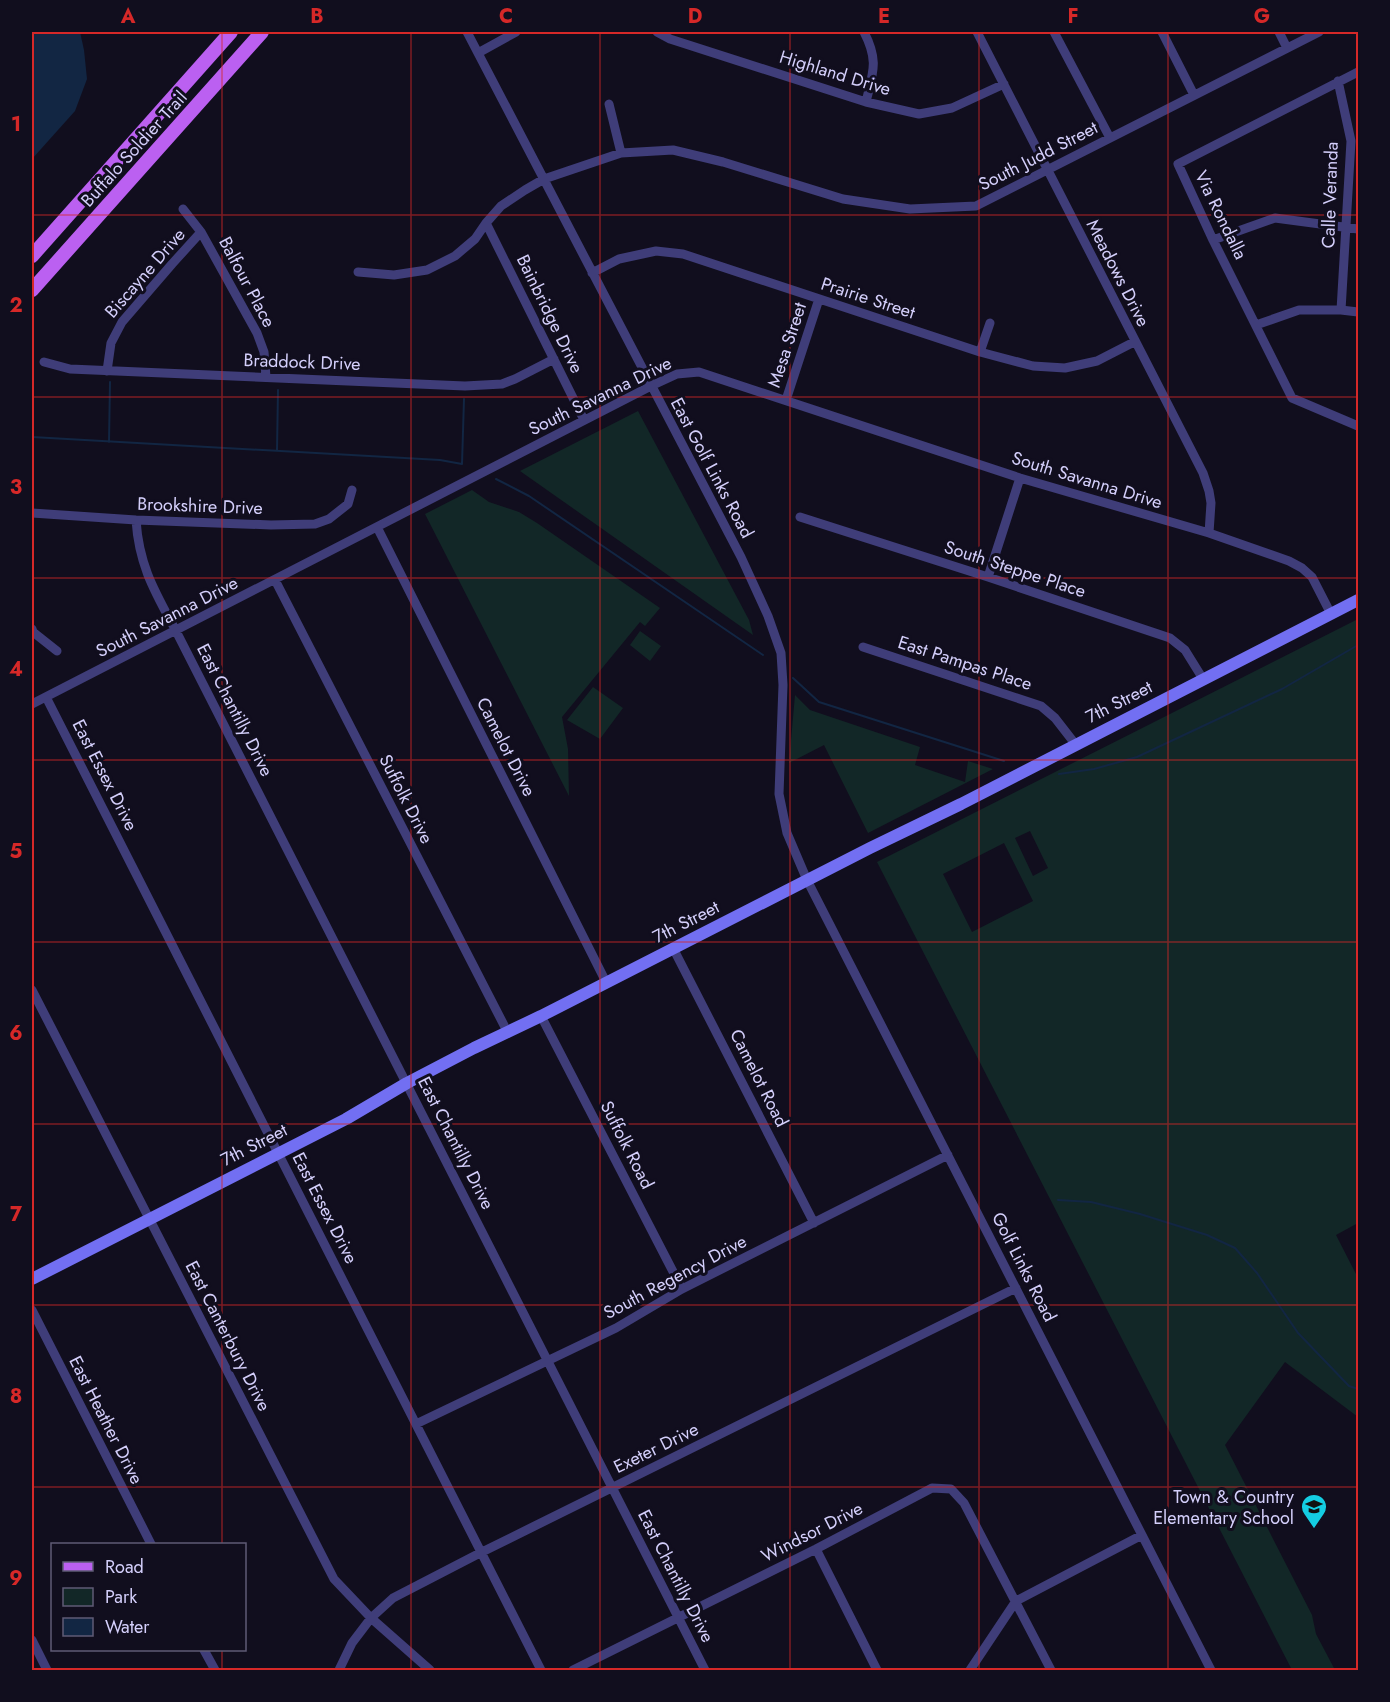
<svg xmlns="http://www.w3.org/2000/svg" width="1390" height="1702" viewBox="0 0 1390 1702" font-family="Jost,sans-serif">
<style>
.green{fill:#122727;fill-rule:evenodd}
.water{fill:#122643}
.lines{fill:none;stroke-linecap:round;stroke-linejoin:round}
.stream{stroke:#122643;stroke-width:2}
.minor{stroke:#3f3d79;stroke-width:9}
.secondary{stroke:#726ff2;stroke-width:12}
.primary{stroke:#bb60f1;stroke-width:14}
.grid{fill:none;stroke:#d62828;stroke-width:1.5;stroke-opacity:0.55}
.labels{text-anchor:middle;dominant-baseline:central;stroke-width:6;stroke-linejoin:round;paint-order:stroke}
.street-label{font-size:18px;fill:#d4cffb;stroke:#110e1e}
.poi-label{font-size:18px;fill:#d4cffb;stroke:#110e1e;text-anchor:end}
.neatline{fill:none;stroke:#d62828;stroke-width:2}
.grid-label{font-size:20px;text-anchor:middle;font-weight:bold;fill:#d62828}
</style>
<rect width="100%" height="100%" fill="#110e1e"/>
<path class="green" d="M638,411l111,209 4,15 -233,-164z
M472,490l17,12 30,10 18,11 123,85 -15,18 -5,-4 -78,95 6,32 1,47 -144,-282z
M1358,619v604l-22,12 22,43v139l-73,-55 -60,83 87,170 4,19 19,36h-43l-415,-808zM1030,831l18,37 -15,8 -18,-38zM1004,843l29,58 -61,31 -29,-58z
M640,631l21,15 -11,15 -20,-16z
M593,687l30,21 -23,31 -33,-19z
M795,695l15,15 110,37 -5,18 50,17 3,-21 25,8 -125,64 -44,-88 -35,18z"/>
<path class="water" d="M32,32h48l4,18 3,29 -12,32 -43,48z"/>
<g class="lines">
<path class="stream" d="M32,437l408,23 22,4 2,-65
M109,442l1,-60
M277,450l1,-60
M496,479l33,17 234,159
M793,678l26,24 185,59
M1059,774l35,-5 43,-12 145,-68 76,-44
M1058,1200l33,2 49,12 67,21 28,13 22,25 41,60 51,53 9,3"/>
<path class="minor" d="M467,32l274,525 27,59 13,37 2,32 -4,109 8,39 20,47 404,790
M657,32l13,7 196,63 53,12 33,-6 52,-24
M864,32c15,29 9,40 2,70
M977,32l226,441 6,18 2,12 -2,30
M1054,32l56,106
M1162,32l32,63
M1279,32l8,16
M478,53l38,-21
M1358,72l-180,92 35,76 79,158 66,28
M1338,81l13,60 -10,169
M609,104l12,49
M183,209l18,23 56,101 7,19 2,25
M486,223l98,197
M1213,240l62,-22 83,11
M358,272l36,3 33,-5 28,-14 20,-17 11,-16 15,-17 24,-16 19,-11 77,-26 52,-3 50,12 120,37 67,10 66,-3 343,-174
M592,273l27,-14 37,-8 27,3 297,98 53,14 32,2 32,-7 37,-19
M1256,325l43,-15h42l17,2
M980,352l10,-29
M44,362l26,7 395,17 37,-2 13,-5 39,-20
M107,371l4,-28 11,-21 50,-58 29,-32
M786,400l33,-101
M32,513l104,7 135,5 44,-1 14,-5 19,-15 4,-14
M800,517l188,60 182,61 15,12 18,29
M136,520c3,46 19,72 40,111l529,1039
M377,527l229,455
M988,577l32,-99
M275,580l233,453
M32,629l1,3 24,19
M863,647l178,59 14,12 21,27
M46,697l495,973
M32,704l619,-318 26,-12 22,-2 321,106 189,55 80,28 13,7 10,9 19,37
M673,948l141,275
M32,990l302,589 37,39 59,52
M541,1016l141,273
M32,1310l119,234
M416,1424l200,-96 66,-39 266,-134
M816,1549l61,121
M32,1640l15,30
M204,1650l11,20
M339,1670l13,-27 19,-25 22,-20 87,-45 536,-265
M573,1670l243,-121 116,-61 19,1 13,14 87,167
M970,1670l46,-69 126,-66"/>
<path class="secondary" d="M32,1279l314,-160 61,-36 67,-35 67,-32 329,-168 91,-44 397,-204"/>
<path class="primary" d="M32,256l199,-224
M32,290l230,-258"/>
</g>
<path class="grid" d="M222,32v1512M411,32v1638M600,32v1638M790,32v1638M979,32v1638M1168,32v1638M32,215h1326M32,397h1326M32,578h1326M32,760h1326M32,942h1326M32,1124h1326M32,1305h1326M32,1487h1326M222,1650v20"/>
<defs>
<symbol id="school-pin" viewBox="-11 -11 22 30"><path d="M0 17L-7.5 6A9.5 9.5 0 1 1 7.5 6Z" fill="#14cde2" stroke="#110e1e"/><path d="M0-5L7-2L0 1L-7-2ZM-4 1L0 2.5L4 1V4Q0 6-4 4Z" fill="#111"/></symbol>
</defs>
<g fill-rule="evenodd">
<use href="#school-pin" x="1299" y="1492" width="30" height="40"/>
</g>
<g class="labels">
<g class="street-label">
<text transform="translate(835 73) rotate(17)">Highland Drive</text>
<text transform="translate(134 149) rotate(-48)">Buffalo Soldier Trail</text>
<text transform="translate(1038 156) rotate(-27)">South Judd Street</text>
<text transform="translate(1330 195) rotate(-88)">Calle Veranda</text>
<text transform="translate(1221 215) rotate(64)">Via Rondalla</text>
<text transform="translate(145 273) rotate(-49)">Biscayne Drive</text>
<text transform="translate(1118 273) rotate(63)">Meadows Drive</text>
<text transform="translate(247 282) rotate(62)">Balfour Place</text>
<text transform="translate(868 298) rotate(18)">Prairie Street</text>
<text transform="translate(550 314) rotate(64)">Bainbridge Drive</text>
<text transform="translate(787 345) rotate(-72)">Mesa Street</text>
<text transform="translate(302 362) rotate(2)">Braddock Drive</text>
<text transform="translate(600 396) rotate(-26)">South Savanna Drive</text>
<text transform="translate(712 468) rotate(62)">East Golf Links Road</text>
<text transform="translate(1087 480) rotate(17)">South Savanna Drive</text>
<text transform="translate(200 506) rotate(2)">Brookshire Drive</text>
<text transform="translate(1015 569) rotate(18)">South Steppe Place</text>
<text transform="translate(167 617) rotate(-27)">South Savanna Drive</text>
<text transform="translate(965 663) rotate(18)">East Pampas Place</text>
<text transform="translate(1119 702) rotate(-27)">7th Street</text>
<text transform="translate(235 710) rotate(63)">East Chantilly Drive</text>
<text transform="translate(506 747) rotate(63)">Camelot Drive</text>
<text transform="translate(105 775) rotate(63)">East Essex Drive</text>
<text transform="translate(406 799) rotate(63)">Suffolk Drive</text>
<text transform="translate(686 922) rotate(-27)">7th Street</text>
<text transform="translate(759 1078) rotate(63)">Camelot Road</text>
<text transform="translate(456 1143) rotate(63)">East Chantilly Drive</text>
<text transform="translate(254 1145) rotate(-27)">7th Street</text>
<text transform="translate(627 1145) rotate(63)">Suffolk Road</text>
<text transform="translate(325 1208) rotate(63)">East Essex Drive</text>
<text transform="translate(1024 1267) rotate(63)">Golf Links Road</text>
<text transform="translate(675 1277) rotate(-28)">South Regency Drive</text>
<text transform="translate(228 1336) rotate(63)">East Canterbury Drive</text>
<text transform="translate(106 1420) rotate(63)">East Heather Drive</text>
<text transform="translate(656 1448) rotate(-26)">Exeter Drive</text>
<text transform="translate(812 1532) rotate(-27)">Windsor Drive</text>
<text transform="translate(676 1576) rotate(63)">East Chantilly Drive</text>
</g>
<g class="poi-label">
<text x="1294" y="1497">Town &amp; Country<tspan x="1294" dy="21">Elementary School</tspan></text>
</g>
</g>
<rect width="1390" height="1702" fill="none" stroke="#110e1e" stroke-width="66"/>
<rect x="51" y="1543" width="195" height="108" fill="#110e1e" stroke="#5f5b76" stroke-width="1.5"/>
<rect x="63" y="1562" width="30" height="9" fill="#bb60f1" stroke="#5f5b76" stroke-width="1.5"/>
<text x="105" y="1573" font-size="18" fill="#d4cffb">Road</text>
<rect x="63" y="1588" width="30" height="18" fill="#122727" stroke="#5f5b76" stroke-width="1.5"/>
<text x="105" y="1603" font-size="18" fill="#d4cffb">Park</text>
<rect x="63" y="1618" width="30" height="18" fill="#122643" stroke="#5f5b76" stroke-width="1.5"/>
<text x="105" y="1633" font-size="18" fill="#d4cffb">Water</text>
<rect x="33" y="33" width="1324" height="1636" class="neatline"/>
<g class="grid-label">
<text x="128" y="23">A</text>
<text x="317" y="23">B</text>
<text x="506" y="23">C</text>
<text x="695" y="23">D</text>
<text x="884" y="23">E</text>
<text x="1073" y="23">F</text>
<text x="1262" y="23">G</text>
<text x="16" y="131">1</text>
<text x="16" y="312">2</text>
<text x="16" y="494">3</text>
<text x="16" y="676">4</text>
<text x="16" y="858">5</text>
<text x="16" y="1040">6</text>
<text x="16" y="1221">7</text>
<text x="16" y="1403">8</text>
<text x="16" y="1585">9</text>
</g>
</svg>
